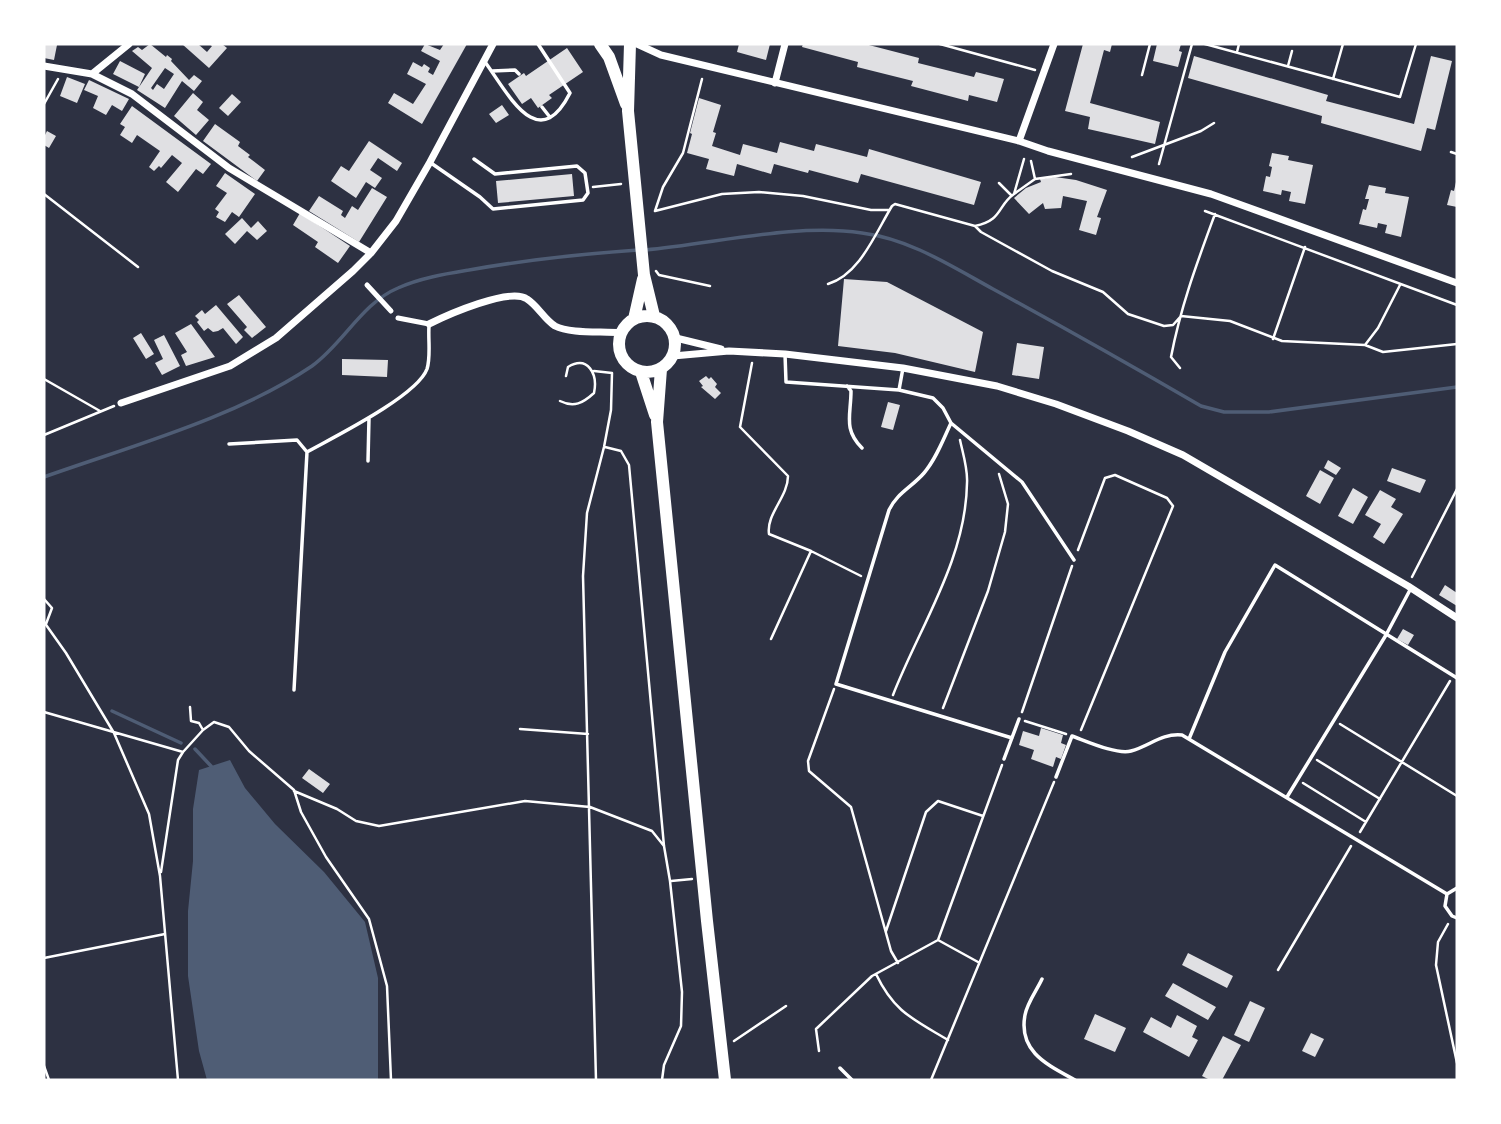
<svg xmlns="http://www.w3.org/2000/svg" width="1501" height="1124" viewBox="0 0 1501 1124" font-family="'DejaVu Sans',sans-serif">
<style>
.water{fill:#4f5d75}
.lines{fill:none;stroke-linecap:round;stroke-linejoin:round}
.stream{stroke:#4f5d75;stroke-width:3.5}
.building{fill:#e0e0e3;fill-rule:evenodd}
.path{stroke:#fff;stroke-width:2.5}
.service{stroke:#fff;stroke-width:3.5}
.pedestrian{stroke:#fff;stroke-width:5}
.minor{stroke:#fff;stroke-width:7}
.primary{stroke:#fff;stroke-width:12}
</style>
<rect width="100%" height="100%" fill="#2d3142"/>
<path class="water" d="M230,760l15,28 30,36 49,48 41,50 13,56v102h-171l-8,-29 -11,-75v-65l5,-50v-52l6,-39z"/>
<g class="lines">
<path class="stream" d="M645,250c69,-6 149,-27 217,-17 48,6 89,33 131,56 70,38 139,77 208,117l23,6h45l188,-25
M44,477c87,-31 191,-59 268,-111 31,-22 50,-63 86,-78 22,-10 47,-14 71,-18 56,-10 112,-16 169,-20
M112,711l69,32
M195,749l16,17"/>
</g>
<path class="building" d="M44,44l13,1 -3,15 -10,-2z
M150,44l16,13 1,-2 5,4 -1,2 18,19 5,-5 8,6 -8,10 -12,-10 -17,27 -28,-18 15,-22 -20,-17 6,-4 4,3zM165,68l9,6 -10,15 -7,-5 -4,6 -2,-2z
M182,44h16l9,8 5,-6 -3,-2h13l5,4 -18,20z
M425,44l15,6 4,-6h23l-45,80 -34,-21 6,-10 19,11 13,-20 -19,-10 6,-12 9,5 2,-3 6,4 -2,4 5,3 7,-14 -19,-10z
M739,44h31l-4,16 -29,-8z
M803,44h62l54,14 -1,5 56,14 2,-5 28,7 -7,23 -28,-7 -1,6 -57,-15 2,-5 -56,-14 1,-5 -56,-15z
M1083,44h29l-2,8 -6,-2 -14,53 70,19 -5,22 -67,-15 2,-12 -25,-6z
M1157,44h24l-2,7 3,1 -4,15 -25,-6z
M567,48l16,24 -34,23 3,3 -14,10 -7,-10 -9,6 -14,-20 16,-11 2,3z
M1194,56l134,39 -2,6 88,23 17,-68 21,5 -17,69 -8,-2 -6,23 -100,-28 1,-7 -134,-38z
M120,61l25,13 -6,13 -26,-13z
M67,77l18,7 -8,19 -17,-7z
M89,80l40,19 -7,12 -10,-6 -6,10 -13,-7 5,-12 -14,-6z
M193,93l10,9 -6,8 12,10 -13,15 -22,-19z
M232,94l9,8 -13,14 -9,-8z
M699,98l22,7 -8,27 3,1 -4,13 28,9 3,-11 34,9 3,-11 34,9 2,-7 51,13 2,-8 112,33 -7,23 -113,-31 -3,9 -49,-13 -1,3 -34,-9 -3,10 -34,-10 -3,12 -28,-7 3,-10 -22,-6 5,-19 -2,-1z
M502,105l7,10 -13,8 -7,-9z
M132,106l79,58 -8,10 -7,-5 -18,23 -12,-10 16,-19 -10,-8 -11,13 -2,-2 -5,5 -5,-4 11,-16 -23,-16 -5,8 -12,-8 5,-8 -5,-3z
M215,124l25,18 -2,4 12,9 -2,2 17,13 -8,11 -54,-40z
M47,131l9,5 -7,12 -5,-3v-8z
M369,141l33,22 -5,8 -19,-13 -8,12 12,8 -7,10 -9,-6 -10,16 -25,-17 10,-15 8,5z
M1272,153l17,3 -1,4 25,5 -8,39 -16,-3 2,-9 -9,-2 -1,5 -18,-4 3,-15 4,1 2,-10 -3,-1z
M225,173l30,21 -16,23 -7,-5 -7,10 -9,-5 3,-5 -4,-3 12,-16 -11,-7z
M572,174l2,22 -76,7 -2,-22z
M1055,177l21,3 31,10 -10,27 4,1 -5,17 -17,-5 8,-29 -24,-5 -2,12 -16,1 -2,-6 -14,11 -15,-16 12,-10 15,-6 -1,-3z
M1456,182l1,1v24l-10,-2 4,-15 3,1z
M1369,185l17,3 -1,5 24,4 -8,40 -16,-4 2,-8 -9,-2 -1,5 -18,-4 4,-15 3,1 3,-11h-4z
M372,188l15,9 -28,45 -50,-31 10,-15 24,15 -2,4 4,3 7,-12 6,4z
M300,213l50,33 -12,17 -23,-16 3,-5 -25,-17z
M242,218l9,10 7,-7 9,10 -10,9 -10,-9 -12,13 -10,-10z
M844,279l43,3 96,50 -8,40 -80,-19 -57,-7z
M239,295l27,32 -14,11 -8,-8 3,-3 -20,-23z
M216,305l27,32 -7,7 -13,-16 -5,3 -5,1 -5,-4 -4,3 -7,-9 2,-2 -4,-4 7,-6 3,4z
M191,324l24,33 -29,9 -5,-11 6,-3 -12,-19z
M141,333l13,21 -8,5 -13,-21z
M164,335l16,31 -18,9 -7,-12 8,-4 -9,-19z
M1017,343l27,4 -5,32 -27,-4z
M342,359l46,1 -1,17 -45,-2z
M706,376l3,3 2,-2 6,7 -2,3 6,6 -6,6 -14,-12 2,-1 -4,-5z
M888,402l12,3 -7,25 -12,-3z
M1328,460l13,8 -5,7 -12,-7z
M1392,468l34,12 -6,13 -33,-12z
M1320,470l14,8 -14,26 -14,-8z
M1353,488l15,9 -15,27 -15,-8z
M1380,490l16,9 -5,8 12,7 -19,30 -11,-7 8,-13 -16,-9z
M1445,585l12,8v13l-18,-11z
M1403,629l11,6 -6,10 -11,-6z
M1041,728l22,7 -2,8 5,2 -5,14 -5,-2 -3,10 -22,-8 3,-9 -15,-5 4,-14 16,5z
M309,769l21,15 -7,9 -21,-15z
M1188,953l45,23 -6,12 -45,-23z
M1173,983l43,24 -8,13 -43,-24z
M1250,1001l15,7 -16,34 -15,-7z
M1095,1014l31,14 -11,24 -31,-13z
M1177,1015l20,11 -5,11 6,3 -9,17 -46,-25 8,-15 20,11z
M1311,1033l13,6 -9,18 -13,-6z
M1223,1036l18,9 -19,35h-12l-8,-4z"/>
<g class="lines">
<path class="path" d="M940,44l95,26
M1205,44l195,53 16,-53
M1237,52l2,-8
M1288,66l4,-15
M1142,75l8,-31
M1333,79l10,-35
M44,104l14,-25
M1451,152l6,2
M1132,157l69,-26 13,-8
M1031,161l4,18
M1159,164l33,-120
M999,183l12,12
M593,187l28,-3
M44,194l94,73
M1014,194l21,-15 36,-5
M655,211l67,-17 37,-2 44,4 68,14h18
M655,211l8,-24 20,-34 19,-74
M1205,211l252,94
M975,226l6,6 71,39 51,21 25,22 36,12 9,-1 8,-9 49,5 52,20 83,4 18,7 74,-8
M656,271l3,4 51,11
M828,284c32,-10 47,-50 64,-78l3,-2 80,22c28,-6 22,-20 39,-32l10,-35
M1273,339l32,-92
M1365,345l13,-17 22,-43
M752,363l-12,64 48,49c0,21 -22,38 -19,58l42,17 50,25
M1180,368l-9,-11c10,-52 26,-94 44,-143
M594,371l18,2 -1,37 -7,37 -17,66 -4,63 13,504
M44,379l56,32
M560,401c14,7 23,2 34,-8 4,-19 -6,-38 -26,-26l-2,9
M44,435l70,-29
M605,447l16,4 8,14 35,381 6,35 12,111 -1,34 -17,39 -2,15
M1078,550l27,-72 10,-3 52,23 6,8 -92,224
M1412,577l45,-88
M44,599l8,9 -6,16
M44,622l22,31 48,80 35,81 11,62 18,204
M771,639l40,-88
M834,689l-26,72 1,10 42,36 40,144 7,12
M893,695c27,-69 73,-136 74,-212 1,-14 -4,-29 -7,-43
M190,707l1,14 8,2 4,7
M943,708l45,-117 17,-59 3,-28 -9,-30
M44,712l139,40 20,-22 11,-8 15,5 20,24 45,39 7,22 25,45 43,62 18,67 4,94
M1022,712l50,-146
M1025,721l41,13
M1340,724l117,72
M520,729l68,5
M1317,760l63,39
M1303,783l63,39
M294,791l43,18 19,12 23,5 146,-25 65,6 62,24 12,15
M1360,832l90,-151
M161,872l17,-112 5,-8
M671,881l21,-2
M1448,924l-10,18 -2,23 21,98
M886,931l40,-119 12,-11 45,15
M938,940l40,22
M44,958l121,-24
M1278,970l73,-124
M876,974c18,38 37,45 72,66
M734,1041l52,-35
M819,1051l-3,-22 56,-53 66,-36 64,-175
M44,1066l5,14
M931,1080l123,-298"/>
<path class="service" d="M485,62c23,31 53,94 85,31l-32,-49
M492,71l23,-1 4,4
M542,107l7,9
M431,163l49,34 13,12 90,-9 5,-7 -3,-20 -8,-7 -82,8 -21,-15
M785,354l1,28 113,8 34,8 10,10 8,15 71,59 52,78
M847,386l4,5c0,24 -8,38 11,57
M899,390l4,-22
M951,423c-8,17 -15,36 -27,50 -12,14 -27,20 -35,37l-53,174 176,54
M229,444l68,-4 10,12
M368,461l1,-43
M294,690l13,-238c27,-15 110,-56 120,-83 4,-12 1,-30 2,-43
M1189,739l36,-87 50,-87 182,113
M1004,759l15,-40
M1056,777l16,-41c14,5 45,19 59,15 19,-5 30,-18 51,-16l265,159
M1287,797l99,-162 24,-45
M1457,888l-10,6 -2,12 7,10 5,2
M1042,979c-5,11 -15,24 -17,36 -7,37 23,50 50,65
M840,1068l12,12"/>
<path class="pedestrian" d="M367,285l24,26
M398,318l31,6"/>
<path class="minor" d="M637,44l24,11 358,86 29,10 163,43 246,89
M44,66l48,8 40,20 97,74 142,85
M92,74l37,-30
M775,83l10,-39
M1019,141l35,-97
M429,324c18,-9 81,-37 98,-25 11,7 17,20 28,27 15,8 48,5 66,7
M676,338l45,11
M673,356l56,-5 56,3 118,14 94,18 59,18 72,27 55,24 225,131 49,32
M121,403l109,-37 46,-28 77,-67 18,-18 25,-32 34,-59 63,-118"/>
<path class="primary" d="M600,44l9,13 17,47
M630,44l-2,67 16,164 10,41
M619 344a28 28 0 1 1 56 0a28 28 0 1 1-56 0Z
M634,319l9,-40
M661,369l-4,53 50,499 18,159
M641,372l14,43"/>
</g>
<rect width="1501" height="1124" fill="none" stroke="#ffffff" stroke-width="91"/>
</svg>
